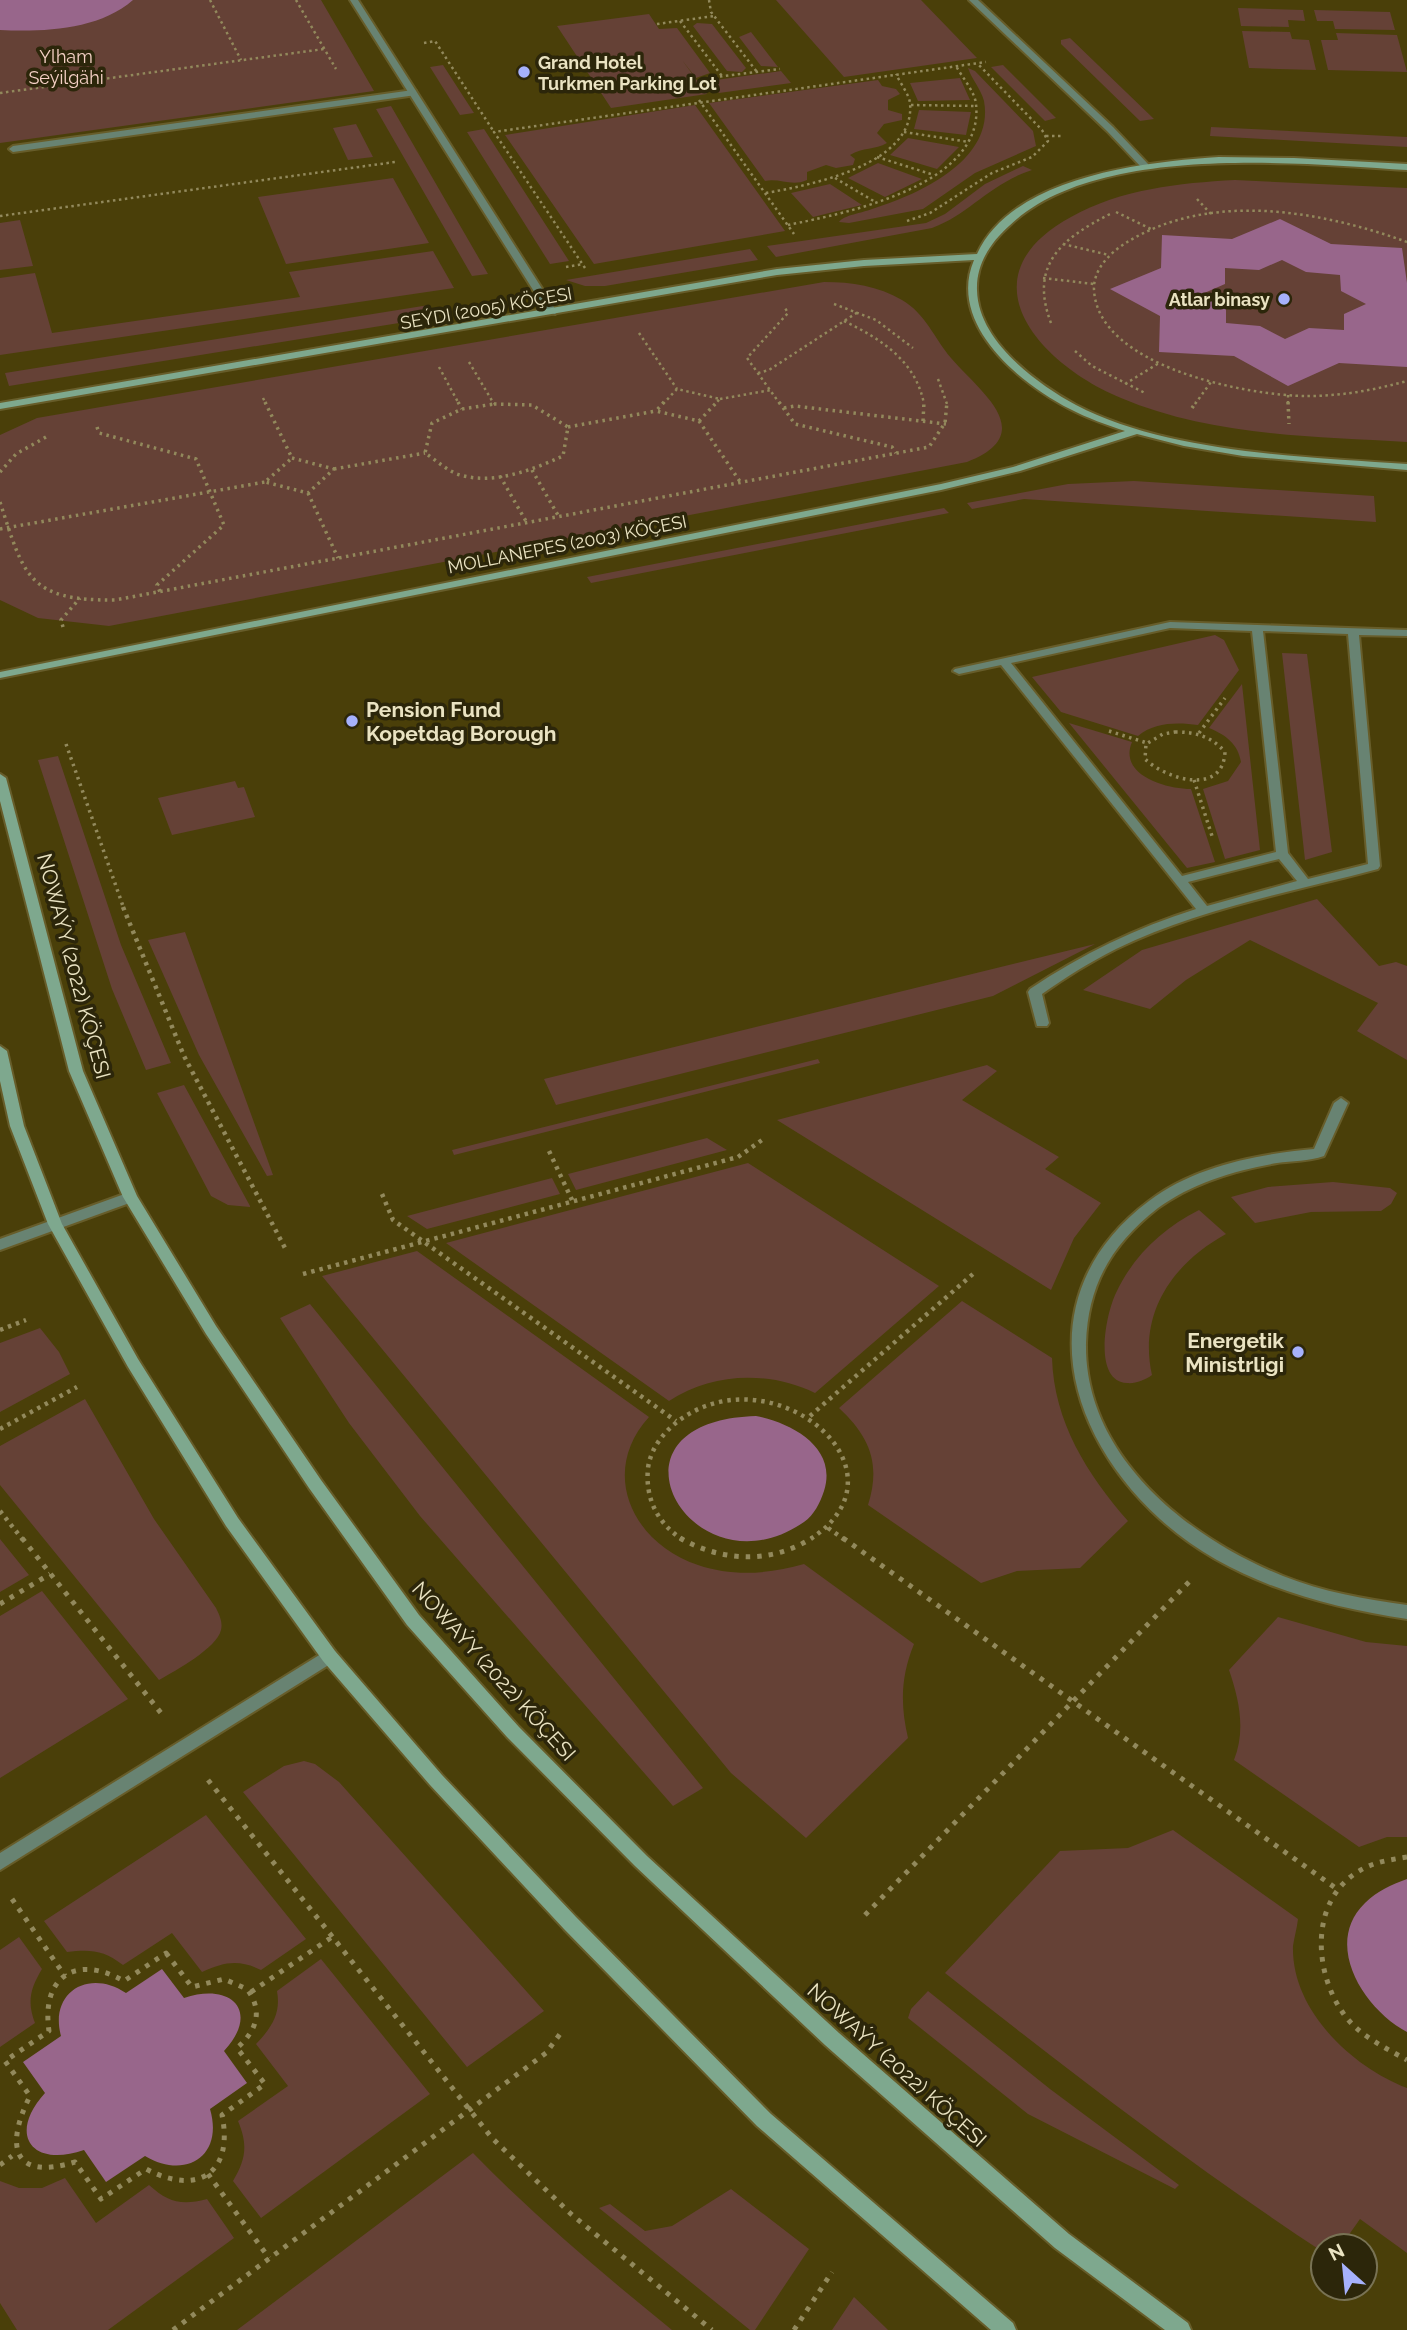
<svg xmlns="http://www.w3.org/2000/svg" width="1407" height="2330" viewBox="0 0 1407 2330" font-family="Raleway,sans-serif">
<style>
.green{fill:#654136}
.water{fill:#98668b;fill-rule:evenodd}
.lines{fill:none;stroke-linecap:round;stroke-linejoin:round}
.lane-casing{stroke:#675d2a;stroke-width:4}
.street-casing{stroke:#675d2a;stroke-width:4}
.secondary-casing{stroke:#675d2a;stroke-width:4}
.path-far3{stroke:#92895c;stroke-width:2.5;stroke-dasharray:2.5 3.5;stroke-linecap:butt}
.path-far2{stroke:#92895c;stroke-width:3.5;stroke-dasharray:2.5 4.5;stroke-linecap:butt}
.path-far1{stroke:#92895c;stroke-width:4.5;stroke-dasharray:3.5 5;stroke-linecap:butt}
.path{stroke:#92895c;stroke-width:5;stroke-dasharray:4.5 7;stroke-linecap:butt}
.lane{fill:#688372;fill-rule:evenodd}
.street{fill:#688372;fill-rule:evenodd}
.secondary{fill:#7ea88e;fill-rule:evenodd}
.poi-dot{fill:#a6b1fc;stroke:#2c260a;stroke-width:2.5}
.labels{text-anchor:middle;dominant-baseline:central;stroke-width:7;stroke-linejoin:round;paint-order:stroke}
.far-park-label{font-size:18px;fill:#f6d1c6;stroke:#2c260a}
.far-poi-label{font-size:18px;font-weight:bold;fill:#eae3c2;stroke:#2c260a;text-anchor:start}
.far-street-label{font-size:18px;fill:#eae3c2;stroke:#2c260a}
.poi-label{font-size:21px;font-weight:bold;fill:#eae3c2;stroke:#2c260a;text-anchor:start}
.street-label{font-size:21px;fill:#eae3c2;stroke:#2c260a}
</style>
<rect width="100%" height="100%" fill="#4a3f09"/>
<path class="green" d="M0,0h321l53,91 -374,52z
M776,0h145l56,58 -133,19z
M1238,8l65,2 2,11 -17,-1 1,7 -48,-1z
M1314,10l76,2 5,18 -60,-1 -2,-8h-16z
M649,14l10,15 18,-1 33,45 -14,5 -14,-18 25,34 -96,14 -54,-82z
M697,23l15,1 34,44 -4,4 -15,-1 -34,-45z
M1242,31l48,1 2,7 17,1 7,30 -67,-2z
M751,32l27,35 -17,-1 -22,-29z
M1336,33l61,2 10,37 -79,-2 -7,-30h17z
M1070,38l84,81 -14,2 -79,-77v-4z
M443,65l31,48 -14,2 -30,-48z
M1003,65l53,53 -11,3 -54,-54z
M968,68l7,3 58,60 3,15 -61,27 -52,36 -74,14 -10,-1c5,-7 23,-9 33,-13 45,-14 123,-48 112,-108 -3,-12 -13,-23 -16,-33z
M781,71l10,12 -72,10 -10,-12z
M960,78l10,22 -52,1 -8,-18z
M878,80l4,6 14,3 4,5 -12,6v10l14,4v6l-18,4 -7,9 10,10c-12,7 -24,4 -37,12l5,4 -2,6 -17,3 -10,-3 -19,7v8c-15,7 -27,-2 -42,1l-56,-78z
M695,105l90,126 -191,33 -89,-129z
M391,106l97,168 -16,2 -96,-167z
M919,110l52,2 -5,23 -52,-6z
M356,124l17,33 -25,3 -15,-32z
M1211,127l196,10v10l-197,-11z
M484,129l85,132 -19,3 -83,-132z
M908,138l51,9 -22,22 -47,-14z
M878,163l44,16 -37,18 -37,-19z
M1023,166l9,4c-43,14 -62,44 -100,58l-156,29 -9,-11 159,-23 19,-9 40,-30z
M393,178l36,65 -143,21 -28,-67z
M1235,180l172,8v254c-97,-6 -196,-6 -286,-44 -82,-34 -160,-121 -50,-181 50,-28 108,-34 164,-37z
M830,184l32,21 -49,12 -22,-24z
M20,220l13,46 -33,4v-47z
M750,249l8,11 -153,26h-20l-19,-6z
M433,251l21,37 -454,67v-77l35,-5 17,60 248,-36 -11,-25z
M824,282c28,0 54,4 78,18 24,14 32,38 49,58 28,33 90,75 16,104l-858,164 -71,-8 -38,-18v-165l37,-17z
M429,305l7,12 -427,69 -4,-13z
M1134,481l240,15 2,26 -352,-23 -52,10 -5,-6 101,-19z
M944,508l5,5 -358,70 -4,-6z
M1215,635l9,5 15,30 -41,55c-20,-3 -44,-3 -60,11l-77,-24 -29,-35z
M1282,653l25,1 25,198 -27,8z
M1242,684l18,166 -35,9 -22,-70 25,-8 13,-19c-3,-18 -15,-27 -32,-34z
M1069,723l63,19c-14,33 34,47 59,47l24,73 -28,6z
M58,756l63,189 50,118 -25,7 -34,-81 -74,-229z
M235,781l3,7 6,-1 11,30 -83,18 -14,-37z
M1317,899l62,67 17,-4 11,4v94l-50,-29 21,-28 -128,-63 -64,40 -36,29 -67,-19 59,-40z
M185,932l88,243 -6,1 -68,-121 -51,-115z
M1095,944l-102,52 -437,109 -12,-26z
M818,1059l2,4 -366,92 -2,-5z
M987,1065l10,6 -35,29 97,57 -14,12 56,34 -27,35 -23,52 -274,-170z
M184,1085l66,121v1l-22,-2 -17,-9 -54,-103z
M707,1138l20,12 -151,40 -8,-16z
M748,1163l191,123 -124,107c-46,-22 -102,-21 -146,8l-223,-158z
M552,1178l8,16 -133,35 -20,-13z
M1333,1182l57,6 7,5 -6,11 -10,7 -70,1 -56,11 -24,-26 37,-10z
M1199,1210l27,24c-53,29 -88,79 -74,141 -7,5 -17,9 -25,8 -35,-2 -21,-70 -11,-90 17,-37 47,-65 83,-83z
M417,1251l232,166c-50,55 -17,126 49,148 35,12 71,9 106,-1l110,80c-13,32 -14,60 -6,94l-102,100 -75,-65 -409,-497z
M962,1301l90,57c2,64 35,116 76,163l-48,47 -63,3 -36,12 -113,-78c13,-41 2,-68 -29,-97z
M310,1304l393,484 -30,18 -253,-290 -71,-93 -69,-105z
M40,1328l19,24 11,22 -70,38v-69z
M85,1399l69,120 62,89c3,6 7,14 5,22 -4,18 -46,41 -62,50l-159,-195v-39z
M0,1539l29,36 -29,17z
M42,1591l86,108 -128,79v-162z
M1278,1617l88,25 41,4v191h-20l-28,10 -125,-87c12,-30 5,-61 -5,-90z
M304,1761l11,3 24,18 205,229 -77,56 -224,-275 41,-26z
M206,1815l100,124 -45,31c-22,-11 -37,-8 -59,2l-30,-39 -49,32c-19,-15 -33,-16 -56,-13l-23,-31z
M1173,1830l125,89c-1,9 -4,19 -5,27 -2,64 59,121 114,142v165l-47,-34 -19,27h-18v6c-131,-86 -255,-182 -378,-279l115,-122 68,-3z
M19,1937l23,32c-12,20 -15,33 -7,54l-35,24v-97z
M321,1959l109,135 -169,124 -28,-37c13,-22 15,-36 5,-60l50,-35 -32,-42c16,-17 25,-30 21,-53z
M928,1991l122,98 129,96 -4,4 -147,-75 -120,-96 3,-9z
M473,2153c62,64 130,121 199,177h-435z
M65,2178l31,45 53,-38c19,17 32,21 58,14l27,39 -126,92h-91l-17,-27v-122l19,7h23z
M731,2189l78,60 -54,81h-5l-151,-122 11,-4 35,27 27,-5z
M854,2297l30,29 4,4h-56z"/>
<path class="water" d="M0,0h133c-34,30 -90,32 -133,30z
M1280,219l51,25 71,4 5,35v84l-68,-4 -51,23 -54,-30 -75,-4 1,-36 -50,-27 51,-21 1,-33 70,4zM1282,260l24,12 34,3 1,16 25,13 -22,10v16l-35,-2 -24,11 -25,-13 -34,-3v-16l-24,-13 23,-10v-16l34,2z
M756,1416c35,7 82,31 68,75 -4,12 -10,24 -20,31 -111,77 -215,-101 -48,-106z
M1407,1879v153c-42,-22 -85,-87 -42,-129 12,-12 26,-18 42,-24z
M162,1969l22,29c47,-16 77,13 40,53l23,32 -37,26c14,48 -25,71 -65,47l-39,26 -22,-32c-52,18 -77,-15 -39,-57l-22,-31 38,-26c-12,-44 28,-68 65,-43z"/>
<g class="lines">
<defs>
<path id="lane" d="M413,90l3,1v4l-403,57 -4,-3 4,-3z
M1170,622l237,8v6l-48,-1 21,231 -2,3c-87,23 -179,40 -262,80 -26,13 -50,28 -74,45l7,29 -2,3h-10l-9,-34 2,-3c52,-35 106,-61 166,-80l-195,-244 -42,9 -6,-3 2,-2zM1170,628l82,3 24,221 -94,24 -171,-213zM1263,631l85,3 20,230 -60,15 -20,-26zM1279,859l18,22 -90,25 -19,-24z
M1341,1098l7,5 -24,53c-15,5 -32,5 -47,7 -41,7 -85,20 -119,45 -46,36 -70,76 -72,135 -2,113 102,195 197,233 40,16 82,23 124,29v14c-88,-13 -180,-39 -247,-100 -100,-91 -130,-229 -11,-318 46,-35 109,-47 165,-52l20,-46z
M329,1649l6,2 2,5 -2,5 -335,209v-17z"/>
<path id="street" d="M350,0h8l199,312 -2,2 -8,-2z
M969,0h9l135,127 35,37v4h-6l-35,-37z
M130,1192l5,1 2,4 -2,4 -135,49v-11z"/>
<path id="secondary" d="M1219,157l75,1 113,6v6c-111,-7 -312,-27 -398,56 -18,16 -33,38 -32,64 1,51 59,93 99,115 91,48 230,52 331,59v6l-164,-14 -59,-10 -47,-12 -117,37 -79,19 -941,188v-6l941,-188 72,-17 112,-36c-18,-6 -38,-13 -55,-22 -51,-26 -123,-85 -96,-149l-110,6 -87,9 -777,134v-6l777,-134 87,-9 113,-6c36,-78 167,-92 242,-97z
M0,774l6,4 77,293 54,125 79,130 105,154 98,135 100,112 128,129 192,177 230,201 119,89 3,7h-26l-110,-82 -230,-203 -190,-179 -128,-129 -100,-112 -98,-137 -103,-154 -83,-137 -54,-126 -69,-270z
M0,1046l7,5 17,75 38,98 76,135 100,159 97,133 107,124 134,142 195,197 242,209 3,7h-25l-234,-204 -193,-197 -134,-144 -107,-124 -97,-135 -98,-159 -80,-143 -38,-98 -10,-45z"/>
</defs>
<use href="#lane" class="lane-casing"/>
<use href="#street" class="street-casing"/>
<use href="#secondary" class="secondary-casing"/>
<path class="path-far3" d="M210,0l31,60
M296,0l40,69
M709,0l2,12 46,60
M680,21l42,55
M657,24l57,-8
M424,43l11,-2 59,91
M708,78l72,-9
M0,93l324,-44
M699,100l95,134
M911,105l66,1
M904,132l65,10
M1046,136h17
M877,157l57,18
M835,178l42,25
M766,193c44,-8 150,-28 144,-90 -1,-9 -10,-20 -14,-29
M1197,199l14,15
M1116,212l35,17
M0,216l395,-54
M907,221l23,-8 62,-40 40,-16 16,-16 -6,-11 -65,-67
M788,225c59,-12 197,-40 188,-121 -1,-12 -14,-27 -20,-38
M1407,242c-86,-31 -195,-51 -278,-1 -17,10 -36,27 -35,49 4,77 154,106 214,106 34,0 66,-6 99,-15
M1063,244l46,11
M566,267l17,-3
M585,268l-91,-136 492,-70
M1043,278l51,6
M834,304l42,16 37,28
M844,321c37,18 72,40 80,83
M1051,323c-22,-58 10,-84 59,-109
M639,333l38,56
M1075,351l17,15 53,27
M469,362l25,42
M439,367l20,37
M758,373l11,-3 89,-58
M938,379l9,25
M1125,384l34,-21
M1288,395v9
M263,398l3,6
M720,399l51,-9
M663,404l14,-15 43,10 -5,5
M780,404l-33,-46 41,-45 -3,-5
M1195,404l16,-22"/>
<path class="path-far2" d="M265,402l27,56
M458,402l4,7
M664,402l-8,9 43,10
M779,402l16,22 97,23 4,6
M1288,402l1,22
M494,404l38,1 36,22 -5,29c-31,14 -71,30 -106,18 -12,-5 -21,-14 -32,-21l7,-30 30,-14z
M784,408l11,-2 151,18
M1192,408l4,-6
M699,421l42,62
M699,421l18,-19
M923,421l1,-19
M97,427l2,6 97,26 28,66 -67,60 3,7
M568,427l88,-16
M292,458l42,11 -26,24 -43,-11z
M334,469l91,-16
M532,470l27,47
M0,472l16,-18 30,-17
M500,476l27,47
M308,493l30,65
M0,502c24,74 28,99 115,98l814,-153 16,-24 2,-21
M0,529l265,-47
M63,627l-2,-7 19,-22
M1109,731l38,12
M1175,732c20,0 36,4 50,20 -2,44 -58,28 -80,7l1,-15 17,-10z
M1199,733l26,-35
M66,744l58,165
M1194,780l18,56"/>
<path class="path-far1" d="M123,907l61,149 101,192
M549,1151l23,49
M382,1194l11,26 283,201
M303,1274l435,-117 24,-17
M0,1330l26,-10
M810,1416l163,-142
M0,1429l77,-42
M0,1511l23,29
M828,1528l17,12
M683,1540c-26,-17 -38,-42 -35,-72 3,-22 19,-40 36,-51 94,-62 232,55 125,123"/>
<path class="path" d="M22,1538l139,175
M680,1538c42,24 91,26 132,0
M843,1538l494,351
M0,1604l50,-30
M208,1780l284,358 79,76 141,116
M1407,1857c-18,3 -35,5 -51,16 -46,30 -42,99 -13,140 15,22 41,34 64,47
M12,1899l53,77
M865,1915l324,-333
M166,1953l26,34 32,-8 23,10c17,23 9,42 -10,59l28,36 -43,31c12,59 -25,81 -76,54l-45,30 -26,-37c-63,19 -70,-16 -45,-66l-25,-35 44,-30c-8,-55 27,-77 75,-50z
M251,1992l81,-55
M0,2165l12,-9
M208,2174l61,84
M173,2330l373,-277 17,-23
M794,2330l38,-58"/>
<use href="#lane" class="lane"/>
<use href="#street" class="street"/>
<use href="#secondary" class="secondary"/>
</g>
<g class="poi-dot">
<circle cx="524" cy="72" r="7"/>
<circle cx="1284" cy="299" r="7"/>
<circle cx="352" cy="721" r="7"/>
<circle cx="1298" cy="1352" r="7"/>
</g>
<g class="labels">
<g class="far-park-label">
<text x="66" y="56">Ylham<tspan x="66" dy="21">Seýilgähi</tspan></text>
</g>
<g class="far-poi-label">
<text x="538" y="62">Grand Hotel<tspan x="538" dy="21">Turkmen Parking Lot</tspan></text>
<text x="1270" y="299" text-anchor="end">Atlar binasy</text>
</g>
<g class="far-street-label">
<text transform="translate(486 308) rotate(-10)">SEÝDI (2005) KÖÇESI</text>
<text transform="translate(567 544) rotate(-11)">MOLLANEPES (2003) KÖÇESI</text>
</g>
<g class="poi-label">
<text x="366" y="709">Pension Fund<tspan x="366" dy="24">Kopetdag Borough</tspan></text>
<text x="1284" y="1340" text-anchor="end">Energetik<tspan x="1284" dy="24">Ministrligi</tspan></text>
</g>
<g class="street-label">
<text transform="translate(74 966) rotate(75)">NOWAÝY (2022) KÖÇESI</text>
<text transform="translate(494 1671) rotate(48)">NOWAÝY (2022) KÖÇESI</text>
<text transform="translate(897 2065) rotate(42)">NOWAÝY (2022) KÖÇESI</text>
</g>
</g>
<g transform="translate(1344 2267) rotate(333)"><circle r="33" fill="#2c260a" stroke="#787254" stroke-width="2"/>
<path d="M0-5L12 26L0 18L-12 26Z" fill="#a6b1fc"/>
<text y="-10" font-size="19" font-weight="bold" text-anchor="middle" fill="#eae3c2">N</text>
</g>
</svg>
